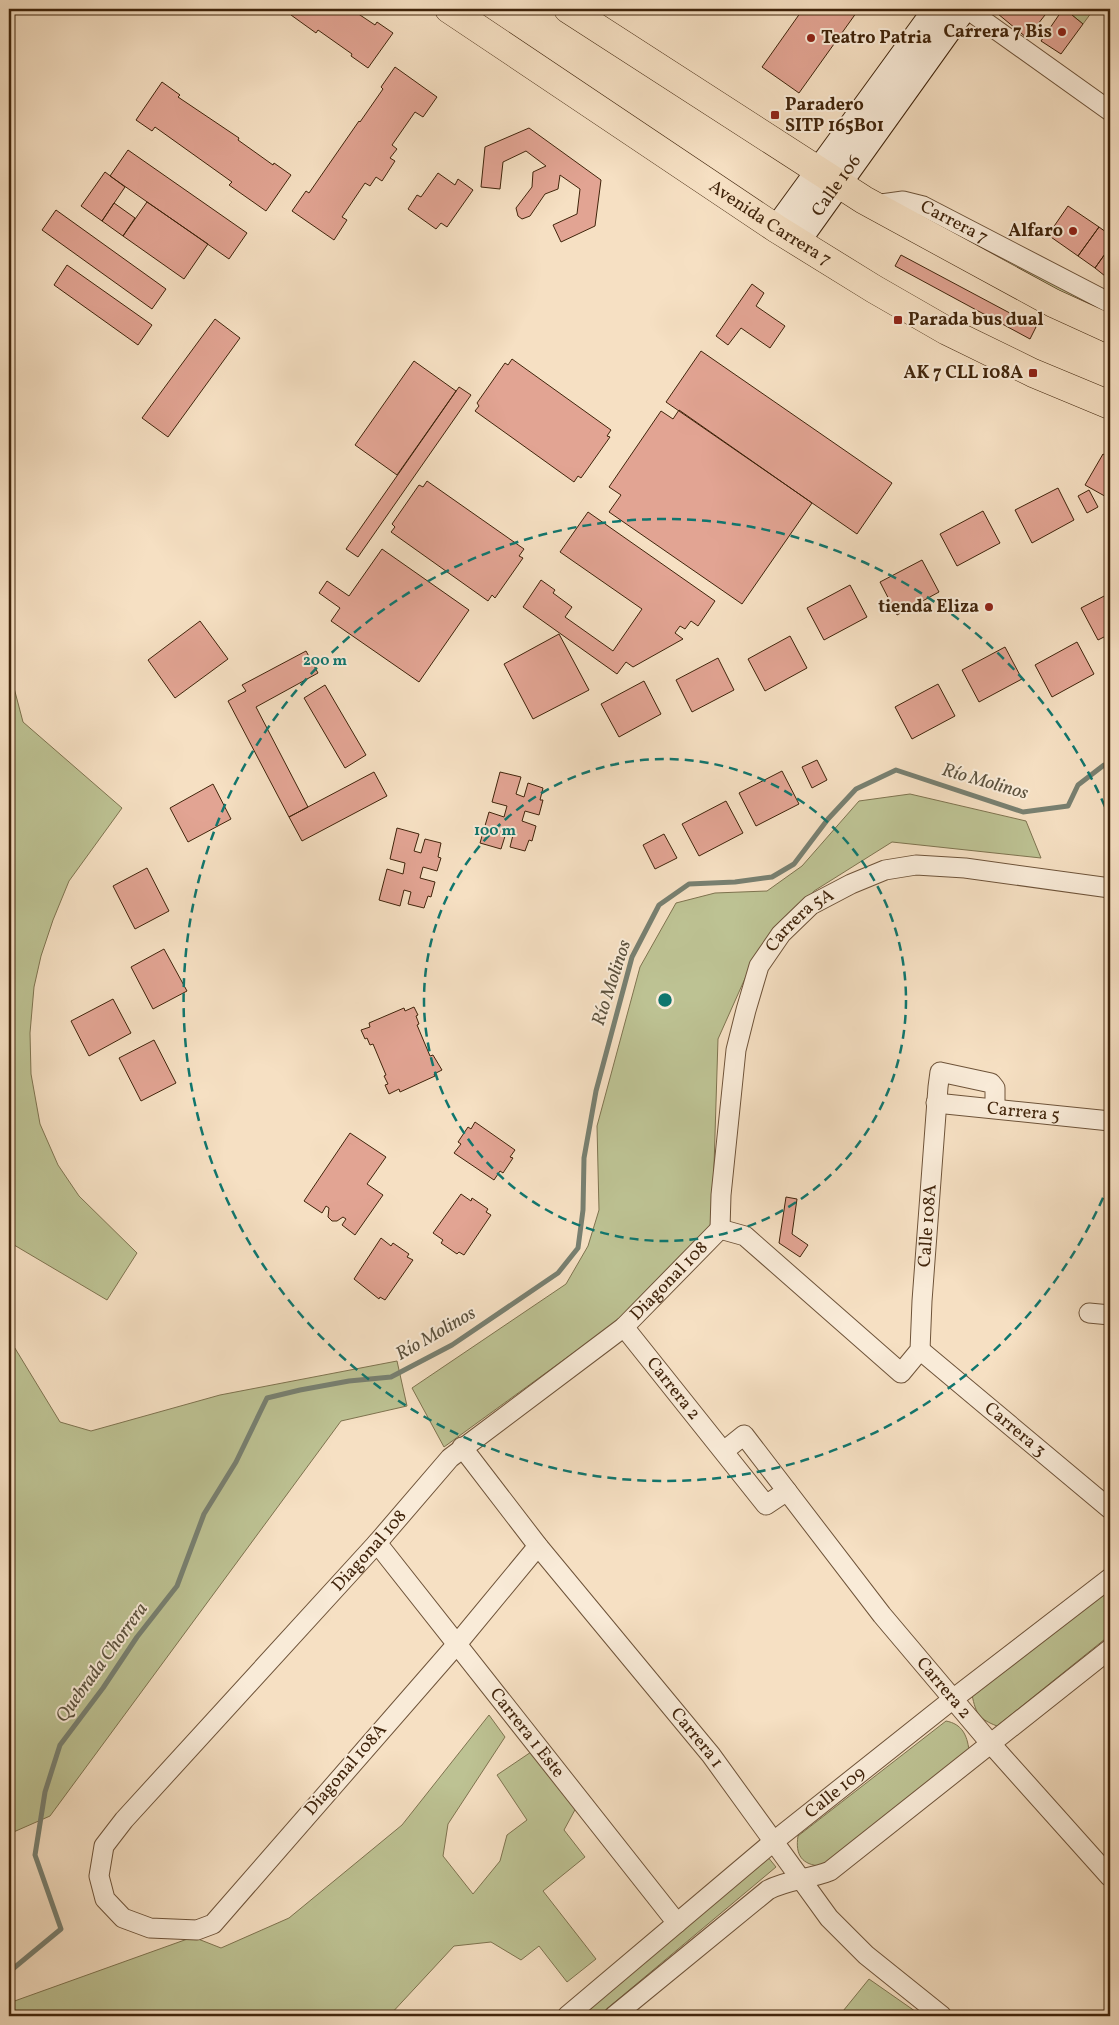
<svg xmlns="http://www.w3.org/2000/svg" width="1119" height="2025" viewBox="0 0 1119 2025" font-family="Vollkorn,serif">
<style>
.green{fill:#bdc293;stroke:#7e734f}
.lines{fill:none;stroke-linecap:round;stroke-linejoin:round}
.stream{stroke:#788071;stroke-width:5}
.building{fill:#e2a493;stroke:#40240b}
.minor-casing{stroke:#6e5339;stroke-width:21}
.secondary-casing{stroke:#40240b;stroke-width:28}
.primary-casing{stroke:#40240b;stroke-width:29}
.minor{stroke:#f9ebd8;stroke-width:19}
.secondary{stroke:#f9ebd8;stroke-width:26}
.primary{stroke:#f6e0c3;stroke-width:28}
.ring{fill:none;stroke:#0f766e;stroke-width:2.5;stroke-dasharray:9 6}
.poi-dot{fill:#8f2418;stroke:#f9ebd8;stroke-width:2}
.labels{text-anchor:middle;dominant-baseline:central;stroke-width:4;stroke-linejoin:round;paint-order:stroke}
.poi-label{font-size:18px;font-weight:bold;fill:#40240b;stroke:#f9ebd8;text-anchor:end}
.street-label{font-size:18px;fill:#40240b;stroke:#f9ebd8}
.water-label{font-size:19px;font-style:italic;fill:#5c523e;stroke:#f9ebd8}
.centre{fill:#0f766e;stroke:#f9ebd8;stroke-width:2.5}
.ring-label{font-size:15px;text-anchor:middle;font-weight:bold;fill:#0f766e;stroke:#f9ebd8;stroke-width:4;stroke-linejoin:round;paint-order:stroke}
</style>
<rect width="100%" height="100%" fill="#f6e0c3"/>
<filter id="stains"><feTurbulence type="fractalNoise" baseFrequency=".004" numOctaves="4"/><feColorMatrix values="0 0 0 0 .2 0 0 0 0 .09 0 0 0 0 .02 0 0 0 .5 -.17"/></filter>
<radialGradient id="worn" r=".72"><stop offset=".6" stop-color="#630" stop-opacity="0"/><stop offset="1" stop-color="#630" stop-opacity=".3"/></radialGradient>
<path class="green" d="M1076,9h18l-11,15 -11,-9z
M908,214l38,13 164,87v6z
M9,669l14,53 99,86 -53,73 -16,39 -12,36 -7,31 -4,46 1,41 9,50 18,41 21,31 58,57 -30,47 -98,-58z
M910,794l116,27 15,37 -149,-16 -78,49 -63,74 -33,74 -6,191 -99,94 -169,123 -32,-59 154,-104 22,-38 11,-36 -2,-84 43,-159 36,-64 39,-10 52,-2 35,-25 57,-65z
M9,1343l4,2 47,77 31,9 129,-36 177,-34 10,45 -66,15 -291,395 -41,18z
M1110,1589v46l-113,91c-18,-7 -21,-12 -25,-31z
M489,1715l16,22 -57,87 -5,32 30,38 27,-33 7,-26 20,-15 -30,-45 40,-27 40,58 -13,24 21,27 -42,34 53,68 -29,23 -28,-36 -18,14 -30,-18 -37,4 -65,70h-380v-13l184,-66 28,11 68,-30 113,-93z
M946,1721c16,3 21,14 23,29l-148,116c-19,-1 -26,-11 -23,-30z
M767,1856l9,11 -173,145 -8,3 -10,-4z
M869,1979l53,37h-83z"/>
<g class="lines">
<path class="stream" d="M9,1972l52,-43 -26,-74 10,-63 15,-47 43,-57 34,-51 40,-51 27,-72 32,-52 31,-64 33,-8 49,-9 42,-4 61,-32 106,-72 20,-25 5,-38 1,-52 12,-67 36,-134 27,-52 30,-21 46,-2 37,-5 22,-13 34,-45 28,-30 40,-19 127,42 45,-6 10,-21 26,-20h6"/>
</g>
<path class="building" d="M287,9h64l24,16 2,-3 16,11 -25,35 -17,-12 1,-2 -34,-24 -2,3 -25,-18 2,-2z
M803,9h56l-60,84 -37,-26z
M992,9h45l8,6 -18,23z
M1063,9h13l-4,6 11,9 -22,30 -20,-13z
M395,67l42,30 -14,20 -8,-5 -23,33 5,4 -7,9 5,3 -13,20 -6,-4 -6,9 -5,-3 -23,34 5,3 -13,20 -42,-29 14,-20 3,2 50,-72 1,1 23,-33 -2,-2z
M162,82l18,13 -2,2 61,41 -1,2 35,25 1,-2 17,12 -25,36 -37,-26 3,-3 -77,-55 -3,4 -16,-11z
M529,128l72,52 -6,46 -34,16 -8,-17 24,-11 3,-25 -20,-14 -2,14 -13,5 -15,22 -8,3 -4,-3 -2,-8 16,-21 1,-15 13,-6 -20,-15 -23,11 -3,27 -19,-2 4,-40z
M128,150l119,83 -18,26 -119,-83z
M105,172l20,15 -23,34 -21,-15z
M438,173l17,12 3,-6 15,11 -26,37 -6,-4 -5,6 -28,-20 9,-14 4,2z
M147,202l61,42 -24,35 -61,-43z
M114,203l21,15 -12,18 -21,-15z
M1068,206l31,21 -21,29 -30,-21z
M56,210l110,79 -14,20 -110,-79z
M1099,227l11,8v12l-15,21 -17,-12z
M1110,247v33l-15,-12z
M901,255l135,72 -6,12 -135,-73z
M67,265l85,60 -14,20 -84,-60z
M752,284l12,9 -8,13 29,20 -15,22 -29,-20 -13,17 -12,-9z
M215,319l25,19 -72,99 -26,-19z
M701,351l191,132 -35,51 -191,-132z
M512,359l99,71 -4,6 3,1 -29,41 -3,-2 -4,6 -99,-71 4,-5 -2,-3 28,-40 3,2z
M414,361l42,30 -59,84 -42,-30z
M459,387l12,8 -113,162 -12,-8z
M679,410l133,93 -70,101 -133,-92 12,-17 -12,-8 52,-76 12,8z
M1103,454l7,4v41l-25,-14z
M427,481l97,68 -5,7 4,2 -28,40 -3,-3 -4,6 -97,-69 4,-5 -3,-3 27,-39 4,2z
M1058,488l16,32 -42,23 -17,-33z
M1089,490l9,17 -11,6 -9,-17z
M983,511l17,32 -43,23 -17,-32z
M588,512l127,89 -17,25 -7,-5 -6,8 -5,-3 -5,7 8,6 -50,28 -7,-5 -9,12 -94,-67 18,-27 14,10 -2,3 19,14 -7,10 48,34 29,-42 -82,-57z
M382,549l87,61 -50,72 -88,-61 9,-13 -21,-15 8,-12 22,15z
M922,560l17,32 -42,23 -17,-33z
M850,585l17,32 -43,23 -17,-32z
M1110,593v41l-12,6 -17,-32z
M200,621l28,38 -53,39 -27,-38z
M559,634l30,56 -56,29 -29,-55z
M790,636l17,32 -42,23 -17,-32z
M1077,642l17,32 -42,23 -17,-32z
M1005,647l17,32 -43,23 -17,-32z
M306,651l12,22 -62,34 52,100 -19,10 -61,-116 18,-10 -4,-6z
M718,658l16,32 -42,22 -16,-32z
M644,681l17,33 -42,23 -18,-33z
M938,684l17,32 -43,23 -17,-32z
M325,685l41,70 -21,13 -41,-70z
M817,760l10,20 -15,8 -10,-21z
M782,771l17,33 -43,22 -17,-33z
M374,772l13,24 -85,45 -13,-24z
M500,772l21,5 -5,17 8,3 4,-14 15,5 -3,12h3l-4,15 -14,-4 -3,10 14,5 -4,15 -3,-1 -4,11 -15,-4 3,-12 -7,-2 -5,16 -21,-6 9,-31 15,5 3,-11 -15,-4z
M213,784l18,35 -43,23 -18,-34z
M726,801l17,32 -44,23 -17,-32z
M397,828l22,6 -5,17 7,2 4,-14 16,4 -3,14 3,1 -4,13 -14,-4 -3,11 15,4 -4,15 -3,-1 -4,12 -16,-4 3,-12 -7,-2 -4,16 -21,-6 8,-31 16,5 2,-11 -15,-4z
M664,834l13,24 -22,11 -12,-24z
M147,868l22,43 -34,18 -22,-43z
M164,949l23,42 -34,18 -22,-42z
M113,999l18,34 -42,23 -18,-35z
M414,1007l4,8 -2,1 3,8 -2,1 13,31 3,-1 9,15 -8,4 1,2 -35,16 -1,-3 -10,5 -4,-9 3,-1 -4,-8 2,-1 -13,-31 -3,1 -3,-7 -2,1 -4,-9 9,-3 -1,-4 35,-15 1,3z
M154,1040l22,43 -35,18 -22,-43z
M475,1122l40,28 -5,7 3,1 -10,15 -3,-2 -6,9 -40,-27 7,-9 -3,-2 10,-15 3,2z
M350,1133l36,24 -19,27 16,11 -28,40 -13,-10 4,-6 -3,-2 -6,4h-5l-4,-4 1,-9 -3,-2 -4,7 -18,-12z
M461,1194l10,7 1,-3 16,11 -2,3 5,3 -27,40 -5,-3 -2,2 -16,-11 2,-3 -10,-7z
M786,1197l11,2 -5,35 16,11 -8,12 -21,-14z
M381,1238l10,8 2,-3 16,11 -2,3 6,3 -28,40 -5,-3 -1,2 -25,-20z"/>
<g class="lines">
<defs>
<g id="minor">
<path d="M967,9l143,102"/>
<path id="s1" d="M874,205l29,-4 20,5 187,97"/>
<path id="s2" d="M936,1103l174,18"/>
<path id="s3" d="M720,1229l1,-34 15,-145 10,-40 13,-44 22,-32 30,-29 40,-21 34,-14 31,-5 49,3 145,20"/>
<path id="s4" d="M720,1229l25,7 156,137 19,-23 2,-49 16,-214 2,-15 51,11 4,5v20"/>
<path d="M1089,1313l21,2"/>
<path id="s5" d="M624,1327l142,178 21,-14"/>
<path id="s6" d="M920,1350l190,159"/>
<path id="s7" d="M462,1447l76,99 173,209 118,163 37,37 76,61"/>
<path id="s8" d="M724,1451l20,-16 138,180 109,129 119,133"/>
<path id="s9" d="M377,1543l300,380"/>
<path id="s10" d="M538,1546l-81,98 -244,280 -16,6 -47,-2 -27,-10 -18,-19 -6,-23 5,-30 20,-26 253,-277 73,-85 174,-131 96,-98"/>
<path id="s11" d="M567,2016l206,-174 180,-143 157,-121"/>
<path d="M614,2016l154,-126c19,-10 42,-11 62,-19l280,-222"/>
</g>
<g id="secondary">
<path d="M777,229l160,-220"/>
<path id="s12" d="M797,241l166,-232"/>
</g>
<g id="primary">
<path id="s13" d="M449,9l328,220 97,60 73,42 86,42 77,32"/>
<path d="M568,9l296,191 189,103 57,26"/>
</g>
</defs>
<use href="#minor" class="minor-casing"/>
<use href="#secondary" class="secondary-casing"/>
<use href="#primary" class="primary-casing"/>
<use href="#minor" class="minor"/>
<use href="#secondary" class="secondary"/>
<use href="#primary" class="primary"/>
</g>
<g class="ring">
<circle cx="665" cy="1000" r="241"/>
<path d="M1109 1184A481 481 0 1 1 1109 816"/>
</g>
<g class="poi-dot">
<circle cx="1062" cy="32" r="5"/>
<circle cx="811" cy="38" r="5"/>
<rect x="770" y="110" width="10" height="10" rx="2.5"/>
<circle cx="1073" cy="231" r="5"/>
<rect x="893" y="315" width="10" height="10" rx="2.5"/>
<rect x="1028" y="368" width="10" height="10" rx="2.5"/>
<circle cx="989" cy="607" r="5"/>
</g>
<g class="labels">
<g class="poi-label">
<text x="1052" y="32">Carrera 7 Bis</text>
<text x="821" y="38" text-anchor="start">Teatro Patria</text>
<text x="785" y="105" text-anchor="start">Paradero<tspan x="785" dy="21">SITP 165B01</tspan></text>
<text x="1063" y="231">Alfaro</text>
<text x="908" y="320" text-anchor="start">Parada bus dual</text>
<text x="1023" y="373">AK 7 CLL 108A</text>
<text x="979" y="607">tienda Eliza</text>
</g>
<g class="street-label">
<text stroke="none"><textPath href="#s12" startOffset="68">Calle 106</textPath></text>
<text stroke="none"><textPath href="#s13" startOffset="386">Avenida Carrera 7</textPath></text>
<text stroke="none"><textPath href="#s1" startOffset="85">Carrera 7</textPath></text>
<text stroke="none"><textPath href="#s3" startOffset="329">Carrera 5A</textPath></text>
<text stroke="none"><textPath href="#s2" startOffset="88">Carrera 5</textPath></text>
<text stroke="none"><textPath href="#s4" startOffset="388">Calle 108A</textPath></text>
<text stroke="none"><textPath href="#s10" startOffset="1474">Diagonal 108</textPath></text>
<text stroke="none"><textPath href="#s5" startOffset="79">Carrera 2</textPath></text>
<text stroke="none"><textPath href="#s6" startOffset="124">Carrera 3</textPath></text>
<text stroke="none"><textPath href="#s10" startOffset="1069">Diagonal 108</textPath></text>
<text stroke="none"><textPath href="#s8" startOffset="348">Carrera 2</textPath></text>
<text stroke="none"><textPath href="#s9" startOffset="242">Carrera 1 Este</textPath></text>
<text stroke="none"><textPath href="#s7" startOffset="374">Carrera 1</textPath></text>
<text transform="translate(346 1770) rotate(-49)">Diagonal 108A</text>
<text stroke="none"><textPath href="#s11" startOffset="349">Calle 109</textPath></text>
</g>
<g class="water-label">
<text transform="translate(985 782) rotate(16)">Río Molinos</text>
<text transform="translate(612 983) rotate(-72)">Río Molinos</text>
<text transform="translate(436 1334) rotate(-30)">Río Molinos</text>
<text transform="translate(102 1663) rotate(-54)">Quebrada Chorrera</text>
</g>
</g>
<circle cx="665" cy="1000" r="8" class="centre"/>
<g class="ring-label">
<text x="325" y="665">200 m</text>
<text x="495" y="835">100 m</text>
</g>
<rect width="1119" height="2025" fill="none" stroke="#f6e0c3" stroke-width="30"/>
<rect x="10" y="10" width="1099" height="2005" fill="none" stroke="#40240b" stroke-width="2.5"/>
<rect x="15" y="15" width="1089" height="1995" fill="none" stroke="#40240b"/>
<rect width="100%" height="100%" filter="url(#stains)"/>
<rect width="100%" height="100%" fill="url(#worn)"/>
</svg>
